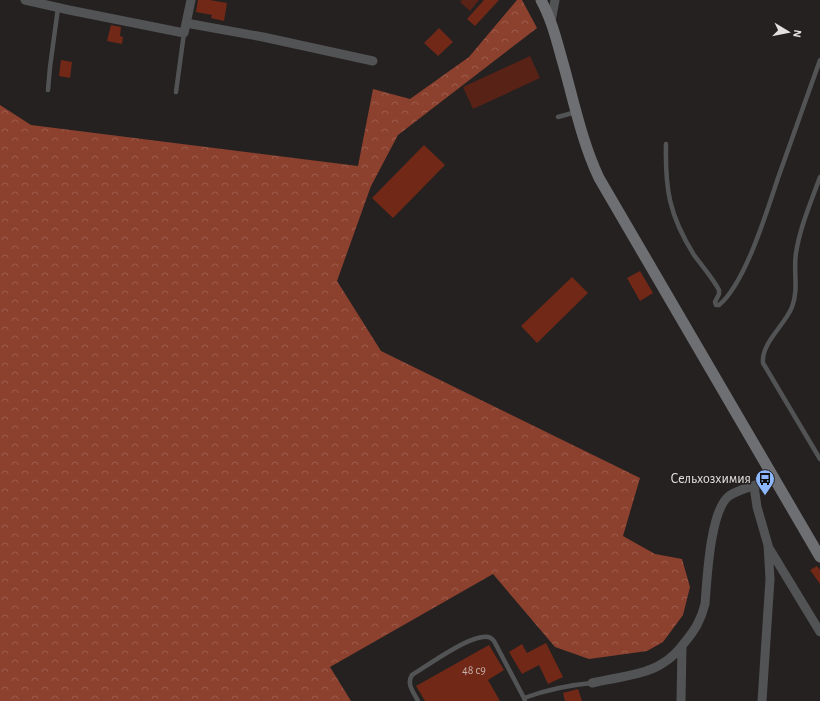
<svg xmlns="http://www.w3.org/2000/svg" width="820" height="701" viewBox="0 0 820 701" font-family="'Alegreya Sans',sans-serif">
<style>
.forest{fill:url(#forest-crowns)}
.pitch{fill:#582216}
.building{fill:#712817}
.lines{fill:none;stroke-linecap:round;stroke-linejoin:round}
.service{stroke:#525355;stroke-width:4.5}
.minor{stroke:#525355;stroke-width:9}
.secondary{stroke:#6e6f72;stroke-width:11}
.labels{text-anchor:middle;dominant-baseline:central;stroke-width:3;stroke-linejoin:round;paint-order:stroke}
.number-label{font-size:12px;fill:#c6b2ad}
.poi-label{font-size:14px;fill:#e3e0df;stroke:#252120;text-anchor:end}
</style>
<defs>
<pattern id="forest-crowns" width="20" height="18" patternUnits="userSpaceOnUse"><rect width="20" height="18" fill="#8c402e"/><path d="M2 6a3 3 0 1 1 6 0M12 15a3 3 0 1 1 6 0" fill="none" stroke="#9c5b4c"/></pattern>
</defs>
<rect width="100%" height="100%" fill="#252120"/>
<path class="forest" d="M517,0h5l15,28 -139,107 -27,51 -34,95 44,70 259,127 -17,58 32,18 27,5 8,28 -7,28 -20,27 -16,9 -58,8 -34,-12 -62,-73 -163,93 21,34h-351v-596l31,20 327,41 15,-77 37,10 59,-42z"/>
<path class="pitch" d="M462,0h17l-9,11 -10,-9z
M530,56l10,22 -67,31 -10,-22z"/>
<path class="building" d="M198,0h12l17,3 -3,18 -13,-3 1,-3 -16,-3z
M484,0h15l-24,26 -8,-7z
M111,25l10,2 -1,9 3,1 -1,7 -15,-3z
M439,28l14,14 -15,14 -14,-13z
M61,60l11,2 -2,16 -11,-2z
M424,145l21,20 -52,53 -21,-20z
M640,271l13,22 -13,8 -13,-23z
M572,277l16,16 -51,50 -16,-17z
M817,566l3,4v14l-10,-14z
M546,643l17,34 -15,7 -9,-19 -17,9 -13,-22 13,-8 5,9z
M489,645l15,25 -16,10 12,21h-75l-9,-15z
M578,689l4,12h-17l-2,-8z"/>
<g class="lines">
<path class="service" d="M48,90l2,-23 8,-59
M176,92l8,-59
M558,117l18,-5
M666,144c-1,45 3,71 28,111 8,11 18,22 25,35v4l-4,8 1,3h3c26,-21 48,-94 59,-127 14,-39 28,-79 42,-118
M820,177c-9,25 -20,50 -24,76 -3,18 3,36 -4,54 -7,18 -31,36 -29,56l57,96
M418,701c-4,-8 -12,-17 -6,-26 16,-10 54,-37 71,-38 5,-1 8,0 11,4l30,57
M525,701l-1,-3c22,-8 45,-13 68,-15"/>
<path class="minor" d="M25,0l44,10 115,23 7,-33
M551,22l4,-22
M186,23l77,14 110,24
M754,486l3,21 11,38 2,34 -8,122
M769,548l51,84
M592,683c21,-5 54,-8 71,-20 9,-5 16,-13 22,-21 10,-12 16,-22 20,-38 2,-24 5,-94 24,-108 13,-9 31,-10 45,-19
M681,701l1,-55"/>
<path class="secondary" d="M541,0c11,20 16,42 22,63 11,39 19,79 36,115l221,379"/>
</g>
<defs>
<symbol id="bus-pin" viewBox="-11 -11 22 30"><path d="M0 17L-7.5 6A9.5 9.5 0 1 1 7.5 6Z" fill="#8eb8fd" stroke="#252120"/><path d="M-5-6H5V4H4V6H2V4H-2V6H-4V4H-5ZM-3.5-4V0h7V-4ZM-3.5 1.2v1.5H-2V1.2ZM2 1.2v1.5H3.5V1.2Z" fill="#111"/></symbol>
</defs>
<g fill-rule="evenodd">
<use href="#bus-pin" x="754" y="468" width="22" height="30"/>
</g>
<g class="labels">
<g class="number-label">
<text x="474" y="670">48 с9</text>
</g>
<g class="poi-label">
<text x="751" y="479">Сельхозхимия</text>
</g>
</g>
<g transform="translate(788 32) rotate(100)" stroke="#252120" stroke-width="3" paint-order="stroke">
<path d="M0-3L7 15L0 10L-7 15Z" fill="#e3e0df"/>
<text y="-6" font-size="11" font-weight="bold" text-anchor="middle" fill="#e3e0df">N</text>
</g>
</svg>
